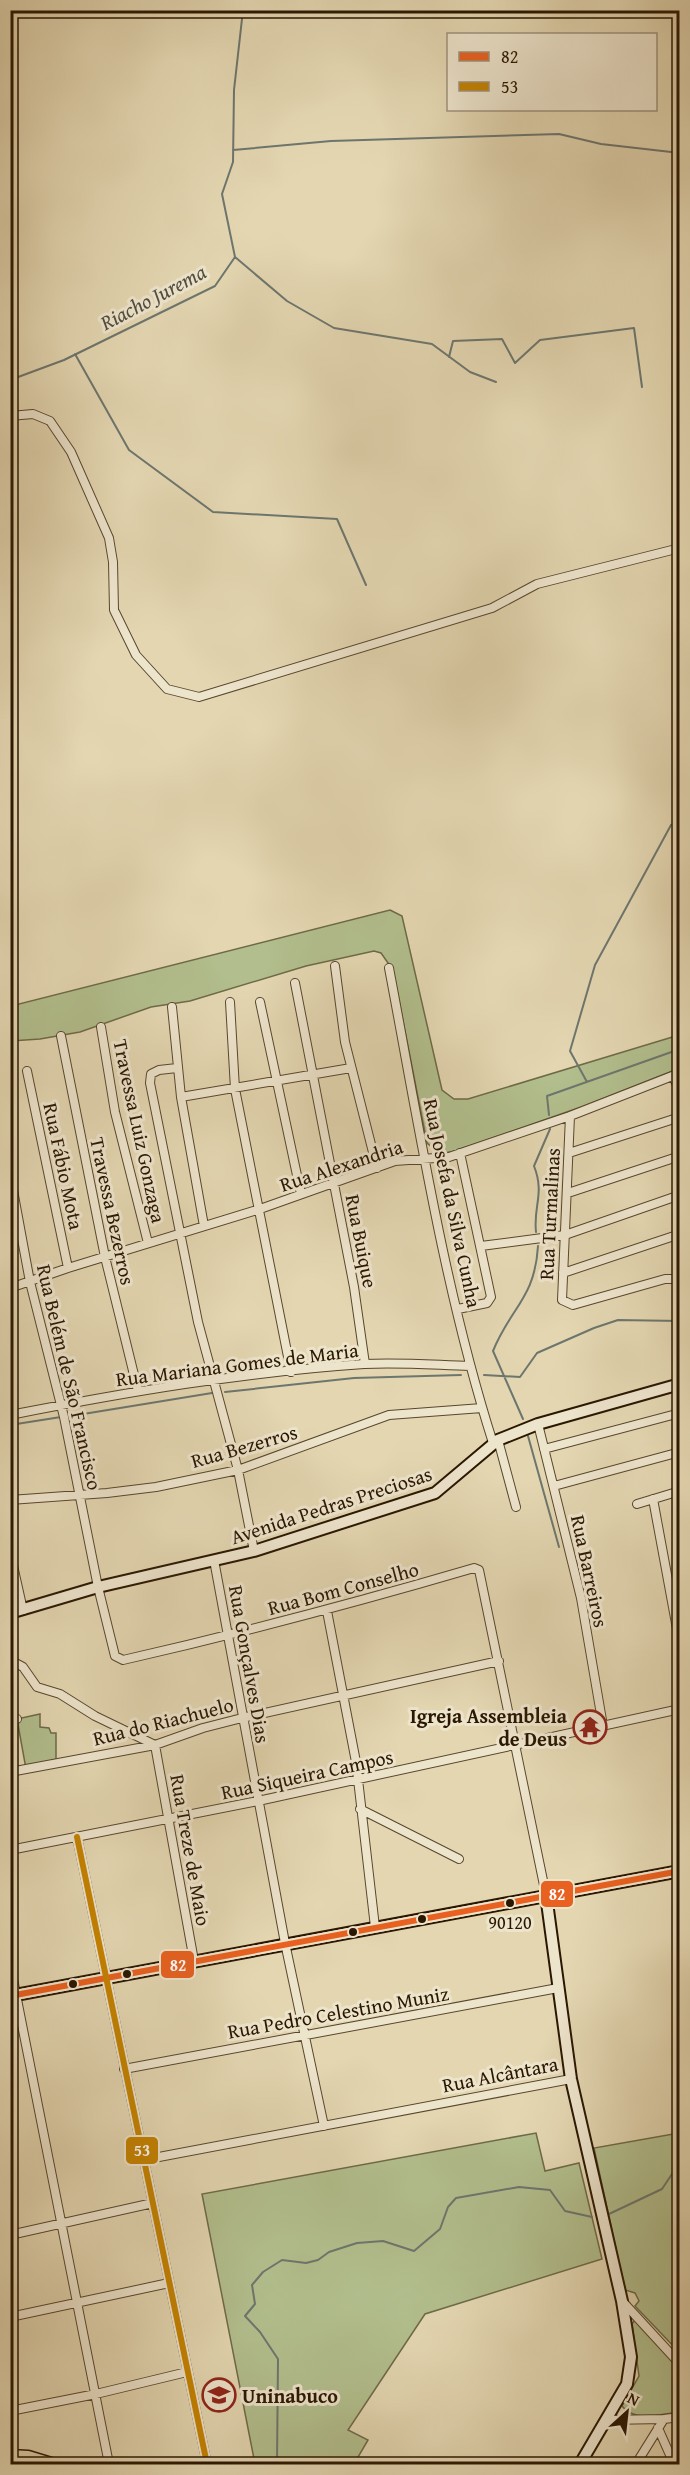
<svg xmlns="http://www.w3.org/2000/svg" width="690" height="2475" viewBox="0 0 690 2475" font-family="'Gentium Book Plus',serif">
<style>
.green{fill:#b2be8d;stroke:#6e6a48;stroke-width:1.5}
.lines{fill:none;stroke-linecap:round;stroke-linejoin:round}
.stream{stroke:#6d766e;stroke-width:2}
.street-casing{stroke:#58472e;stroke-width:10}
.secondary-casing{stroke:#2a1702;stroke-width:14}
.primary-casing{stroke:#2a1702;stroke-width:15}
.street{stroke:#ede4cc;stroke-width:8}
.secondary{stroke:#ede4cc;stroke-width:10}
.primary{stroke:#e3d6b1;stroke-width:12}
.bus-1-casing{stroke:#ede4cc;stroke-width:10}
.bus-2-casing{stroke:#ede4cc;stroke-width:10}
.bus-1{stroke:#e86120;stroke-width:6}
.bus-2{stroke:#c48200;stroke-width:6}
.bus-dot{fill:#2a1702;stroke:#ede4cc;stroke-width:2}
.labels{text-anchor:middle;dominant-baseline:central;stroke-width:6;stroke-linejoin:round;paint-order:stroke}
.bus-label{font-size:18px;fill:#2a1702;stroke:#ede4cc}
.street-label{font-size:20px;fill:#2a1702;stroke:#ede4cc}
.poi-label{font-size:20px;font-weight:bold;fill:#2a1702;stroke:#ede4cc;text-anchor:end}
.water-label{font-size:21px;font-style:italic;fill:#514f41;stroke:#ede4cc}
.line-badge{stroke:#ede4cc;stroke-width:2}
.badge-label{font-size:16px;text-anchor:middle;font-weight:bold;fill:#fff}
</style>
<rect width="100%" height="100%" fill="#e3d6b1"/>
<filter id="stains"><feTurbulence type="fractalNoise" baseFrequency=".00333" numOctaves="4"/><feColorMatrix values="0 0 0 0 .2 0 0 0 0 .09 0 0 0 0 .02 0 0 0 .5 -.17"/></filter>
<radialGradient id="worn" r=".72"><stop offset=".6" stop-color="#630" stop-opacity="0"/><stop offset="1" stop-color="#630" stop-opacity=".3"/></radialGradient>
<path class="green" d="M390,910l12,6 40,174 12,9h14l211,-64 1,33 -96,38 -132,46 -13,1 -12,-10 -34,-173 -12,-17 -7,-2 -68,15 -116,35 -39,6 -71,25 -40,7 -29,2v-35z
M40,1714v13l9,1 2,5h5v31l-30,5 -9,-50z
M536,2133l9,38 34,-8 23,96 -177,55 -77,116 20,10 -14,24h-99l-53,-270z
M679,2133h1l-1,219 -44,-46 4,-5 -4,-8 -10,-3 -31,-142z
M635,2320l44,48v44c-17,2 -45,11 -57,-6l17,-30 -7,-52z"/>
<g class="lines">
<path class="stream" d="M233,150l98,-9 228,-7 42,10 79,9
M235,257l52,44 47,27 98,16 38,28 26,10
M75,354l54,96 84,62 124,7 29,66
M449,357l4,-16 49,-2 13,24 25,-23 94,-12 8,59
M10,380l54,-20 151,-74 20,-29 -13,-63 11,-32 1,-72 9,-80
M587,1082l-17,-31 25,-86 76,-140 9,-3
M549,1115l-2,-19 133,-47
M536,1232c-3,-26 9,-38 -2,-66l16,-37
M484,1375l36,2 17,-24 57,-25 24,-8 62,1
M225,1392l129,-14 107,-3
M71,1416l141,-23
M523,1419l-30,-68c18,-44 42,-53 45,-105
M10,1425l51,-8
M528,1436l31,111
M609,2214l53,-25 12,-18 6,-3
M277,2464l1,-105 -18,-27 -15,-16 10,-12 -3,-19 11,-13 19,-12 24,3 12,-3 11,-8 28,-9 26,-2 31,10 26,-22 8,-22 8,-9 63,-11 31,3 15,21 27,6"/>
<defs>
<path id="street" d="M10,416l23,-2 17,7 21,31 38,86 4,24 1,48 22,45 31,34 32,8 293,-89 45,-24 143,-36
M335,966l10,76 32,126
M389,968c30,158 55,321 104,475
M295,983l59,304 11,77
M230,1002l5,87 56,283
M260,1002l41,192
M172,1007l9,90 23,129
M101,1027l14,85 33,131
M61,1036l44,221 33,134
M177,1068l-18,2 -8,4 -1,9 48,239 40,148 16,81
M27,1071l41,197
M673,1076l7,16
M181,1097l170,-29
M570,1116l-8,184 11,5 92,-26h15
M569,1153l111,-36
M10,1174l20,108 34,135 34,170 17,69 8,4c118,-27 235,-58 351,-92l5,2 67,325
M568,1193l112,-37
M481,1246l84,-11 115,-40
M563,1273l117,-39
M10,1288l58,-20 192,-59 135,-48 54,-4 121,-41 110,-43
M458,1309l29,-6 4,-6 -31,-144
M10,1415c117,-23 235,-43 354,-51 35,-2 71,1 106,2
M538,1424l43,174 22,128
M498,1440l18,67
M544,1449l136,-36
M554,1486l126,-34
M653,1499l27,146
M10,1500l97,-7 49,-6 82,-17 151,-55 93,-7
M637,1504l43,-13
M10,1552l13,58
M214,1560l71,383 39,183
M327,1611l29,151 19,165
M10,1660l13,7 14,20 23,7 35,22 60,29 39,216
M10,1720l7,-1
M10,1772l145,-27 48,-17 39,-10 257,-57
M360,1809l99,50
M77,1837l130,627
M10,1850l248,-49 422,-92
M10,1964l99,500
M124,2069l434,-81
M143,2160l428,-81
M10,2235l143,-32
M623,2302l57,62
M10,2317l159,-34
M10,2411l86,-17 91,-22
M606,2420l58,-1
M658,2428l16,36
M636,2464l28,-45 16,-2"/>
<path id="secondary" d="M10,1613l88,-26 156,-36 181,-58 63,-53 40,-16 142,-40
M546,1895l25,184 51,222 9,56 -4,27 -47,80
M10,1996l670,-125"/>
<path id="primary" d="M10,2456l18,1 23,7"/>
</defs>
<use href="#street" class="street-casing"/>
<use href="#secondary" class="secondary-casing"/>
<use href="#primary" class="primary-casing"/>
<use href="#street" class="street"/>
<use href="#secondary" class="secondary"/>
<use href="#primary" class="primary"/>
<defs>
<path id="bus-1" d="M10,1996l670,-125"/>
<path id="bus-2" d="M77,1837l130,627"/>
</defs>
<use href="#bus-1" class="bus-1-casing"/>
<use href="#bus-2" class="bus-2-casing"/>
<use href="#bus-1" class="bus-1"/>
<use href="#bus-2" class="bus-2"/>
</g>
<defs>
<symbol id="temple-ring" viewBox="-11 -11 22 22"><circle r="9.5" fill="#ede4cc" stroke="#8f2418" stroke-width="1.5"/><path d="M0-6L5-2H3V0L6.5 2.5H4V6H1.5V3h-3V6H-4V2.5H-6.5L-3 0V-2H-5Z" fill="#8f2418"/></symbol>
<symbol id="university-ring" viewBox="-11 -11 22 22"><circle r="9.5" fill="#ede4cc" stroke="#8f2418" stroke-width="1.5"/><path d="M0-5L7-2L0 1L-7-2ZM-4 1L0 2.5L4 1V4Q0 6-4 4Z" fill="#8f2418"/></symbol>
</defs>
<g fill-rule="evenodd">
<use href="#temple-ring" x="571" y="1708" width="38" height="38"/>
<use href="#university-ring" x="200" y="2376" width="38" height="38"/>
</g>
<g class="bus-dot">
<circle cx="510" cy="1903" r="5"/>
<circle cx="422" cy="1919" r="5"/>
<circle cx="353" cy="1932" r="5"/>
<circle cx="127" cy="1974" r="5"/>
<circle cx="73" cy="1984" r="5"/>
</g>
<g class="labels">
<g class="bus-label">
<text x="510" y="1922">90120</text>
</g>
<g class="street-label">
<text transform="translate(140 1131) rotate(78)">Travessa Luiz Gonzaga</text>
<text transform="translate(341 1165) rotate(-18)">Rua Alexandria</text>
<text transform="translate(64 1166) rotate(78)">Rua Fábio Mota</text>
<text transform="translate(453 1203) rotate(78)">Rua Josefa da Silva Cunha</text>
<text transform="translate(113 1211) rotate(78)">Travessa Bezerros</text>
<text transform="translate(549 1214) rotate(-87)">Rua Turmalinas</text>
<text transform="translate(362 1241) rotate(79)">Rua Buique</text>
<text transform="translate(237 1364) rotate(-7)">Rua Mariana Gomes de Maria</text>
<text transform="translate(70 1377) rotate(77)">Rua Belém de São Francisco</text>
<text transform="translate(244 1446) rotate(-16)">Rua Bezerros</text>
<text transform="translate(331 1505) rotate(-18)">Avenida Pedras Preciosas</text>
<text transform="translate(590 1571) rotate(78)">Rua Barreiros</text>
<text transform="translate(343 1588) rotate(-15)">Rua Bom Conselho</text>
<text transform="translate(250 1664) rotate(80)">Rua Gonçalves Dias</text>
<text transform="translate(163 1721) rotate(-14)">Rua do Riachuelo</text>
<text transform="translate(307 1774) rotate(-12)">Rua Siqueira Campos</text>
<text transform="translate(191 1850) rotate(80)">Rua Treze de Maio</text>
<text transform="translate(338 2012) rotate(-10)">Rua Pedro Celestino Muniz</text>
<text transform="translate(500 2074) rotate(-11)">Rua Alcântara</text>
</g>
<g class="poi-label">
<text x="567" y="1715">Igreja Assembleia<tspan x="567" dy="23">de Deus</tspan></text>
<text x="242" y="2395" text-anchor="start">Uninabuco</text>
</g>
<g class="water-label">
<text transform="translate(153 297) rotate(-28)">Riacho Jurema</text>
</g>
</g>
<g class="line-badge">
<rect x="540" y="1880" width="34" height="28" rx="6" fill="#e86120"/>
<rect x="160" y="1950" width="35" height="29" rx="6" fill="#e86120"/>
<rect x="125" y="2136" width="34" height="29" rx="6" fill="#c48200"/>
</g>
<g class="badge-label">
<text x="557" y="1900">82</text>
<text x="178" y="1971">82</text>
<text x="142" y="2156">53</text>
</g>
<rect width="690" height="2475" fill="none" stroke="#e3d6b1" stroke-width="36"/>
<rect x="12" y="12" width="666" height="2451" fill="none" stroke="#2a1702" stroke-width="3"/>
<rect x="18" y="18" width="654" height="2439" fill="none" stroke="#2a1702" stroke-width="1.5"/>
<rect x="447" y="33" width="210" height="78" fill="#ede4cc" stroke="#9f927b" stroke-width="1.5"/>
<rect x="459" y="52" width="30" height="9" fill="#e86120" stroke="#9f927b" stroke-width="1.5"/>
<text x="501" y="63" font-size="18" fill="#2a1702">82</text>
<rect x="459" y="82" width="30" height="9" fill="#c48200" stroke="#9f927b" stroke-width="1.5"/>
<text x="501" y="93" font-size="18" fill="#2a1702">53</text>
<g transform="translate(627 2412) rotate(27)" stroke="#ede4cc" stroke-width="4.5" paint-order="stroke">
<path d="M0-4.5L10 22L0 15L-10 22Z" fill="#2a1702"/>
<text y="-9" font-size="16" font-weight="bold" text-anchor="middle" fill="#2a1702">N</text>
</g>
<rect width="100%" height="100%" filter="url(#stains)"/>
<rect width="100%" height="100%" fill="url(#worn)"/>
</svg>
